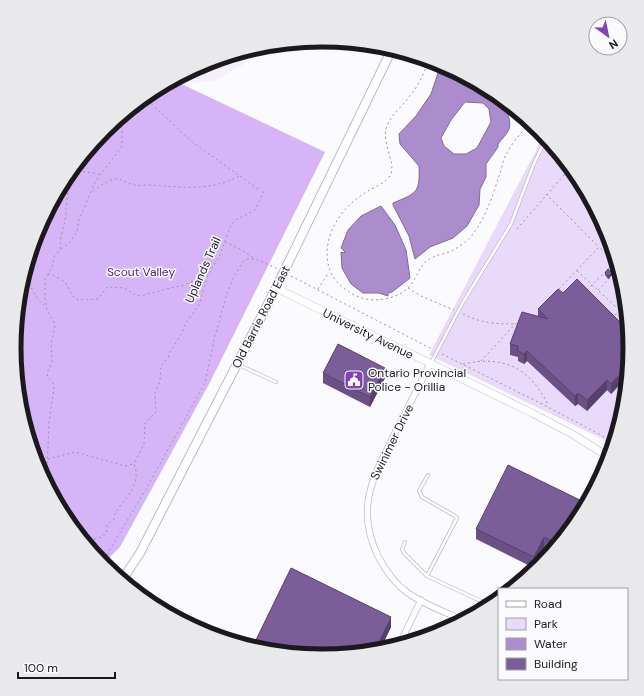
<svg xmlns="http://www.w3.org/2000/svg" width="644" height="696" viewBox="0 0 644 696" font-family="'DM Sans',sans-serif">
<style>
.built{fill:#f5effd}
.green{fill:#e9dafc}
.forest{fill:#d5b5f8}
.water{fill:#ab8ccd;stroke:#806a98;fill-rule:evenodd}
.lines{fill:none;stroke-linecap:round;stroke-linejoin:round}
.service-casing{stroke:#bfb8c8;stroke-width:4}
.minor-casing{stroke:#bfb8c8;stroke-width:7}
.tertiary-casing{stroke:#bfb8c8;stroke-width:8}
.secondary-casing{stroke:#bfb8c8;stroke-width:10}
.path{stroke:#98969a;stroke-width:1;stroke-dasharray:2 3;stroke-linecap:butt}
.service{stroke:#fff;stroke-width:2.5}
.minor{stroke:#fff;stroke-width:5.5}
.tertiary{stroke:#fff;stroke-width:7}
.secondary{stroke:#fff;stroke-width:8}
.wall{fill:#6a5084}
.shaded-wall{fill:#56416c}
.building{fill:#7b5d9a;stroke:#56416c}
.labels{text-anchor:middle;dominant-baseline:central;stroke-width:3;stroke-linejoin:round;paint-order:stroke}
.street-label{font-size:12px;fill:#1b191e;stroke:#fbfafd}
.park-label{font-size:12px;fill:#4f2672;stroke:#fbfafd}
.poi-label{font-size:12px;fill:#1b191e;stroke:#fbfafd;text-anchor:start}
.rim{fill:none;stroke:#1b191e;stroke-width:5}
</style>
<rect width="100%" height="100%" fill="#fbfafd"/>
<path class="built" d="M258,47l-6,12 -36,21 -34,5 -9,-5 31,-17z"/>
<path class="green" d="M544,135l34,42 29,53 17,58 6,60 -6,60 -11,36 -184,-89z"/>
<path class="forest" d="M173,80l152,72 -116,232 -89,163 -17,17 -37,-45 -29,-53 -17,-58 -6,-60 6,-60 18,-58 28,-53 38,-47 47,-38z"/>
<path class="water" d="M441,64l52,28c8,6 20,26 16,37 -2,5 -8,11 -11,15v3l-12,17v13l-6,12 -1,16 -12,21 -14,12 -23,9 -15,12 -6,-23 -16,-31v-2c24,-10 27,-10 26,-37l-19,-22 -1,-10 17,-18 15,-22zM465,102l18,1 6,6 2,13 -14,26 -11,6h-12l-10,-8 -3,-8 10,-18z
M381,206l14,19 11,25 4,28 -18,14 -4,1v3l-9,-3h-16l-12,-9 -9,-16 -1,-16 3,1 1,-1 -4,-4 7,-18 13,-14z"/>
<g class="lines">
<defs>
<path id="service" d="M431,363l31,-59 49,-80 22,-58 13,-28
M239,365l37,17
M405,542l-3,7 2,4 23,23 56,26 -5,10
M427,576l30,-58 -2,-2 -33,-19 -3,-6 9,-16"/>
<path id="minor" d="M430,364c-12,24 -24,47 -36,71 -21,42 -39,74 -16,121 7,14 17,28 30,37 17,12 37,19 55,27
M399,645l22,-45"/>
<path id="tertiary" d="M276,288l256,125 40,21 37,23"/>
<path id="secondary" d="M122,580l18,-27 136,-265 116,-239"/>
</defs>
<use href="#service" class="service-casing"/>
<use href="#minor" class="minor-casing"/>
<use href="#tertiary" class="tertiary-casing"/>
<use href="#secondary" class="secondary-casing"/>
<path class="path" d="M429,60c-5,13 -11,27 -20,37 -8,11 -19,18 -23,32 -4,15 11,35 4,47 -5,7 -15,11 -22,15 -19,11 -33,27 -39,48 -4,15 -2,32 8,43 16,16 33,22 55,15 6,-2 13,-5 18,-11 5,-6 9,-16 14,-23 7,-7 16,-8 25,-11 9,-4 18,-10 24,-18 12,-16 20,-38 26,-58 2,-5 3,-11 5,-17 6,-14 16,-25 26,-37
M144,97l47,44 67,48
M73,170l27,4
M93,191c5,-3 15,-11 21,-12 7,-1 14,5 20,6 5,1 11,0 16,0 32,2 59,7 89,-9
M546,194l53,53
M517,229l53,-61
M225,242l15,7 14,9
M61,249l9,-7 7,-10 2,-12 16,-38 27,-36v-16l-3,-12
M577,271l39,36
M48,274l7,2 10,6 9,16 5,2 19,-1 9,-12 18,1 8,6 7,2 34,-9 8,-1 25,-11
M24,275l13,23 10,11
M291,276l141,73
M408,288l13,8 33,14
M318,289l11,-17
M559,289l40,-42 16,15 -5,5
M587,290l23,-23 6,5 2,-3
M598,290l18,-18
M463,314c18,9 31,10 52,10
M615,315l11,-10
M442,354l100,50 59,31 12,9
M481,361l39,-42
M463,364c41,-9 67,4 85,41
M48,459l27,-7 50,14 8,-2
M44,478l3,-9 2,-47 5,-34 -1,-5 -5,-5 -1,-5 5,-11 -1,-19 4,-16 -1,-5 -7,-12 -2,-10v-21l7,-12 2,-10 6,-8 1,-13 4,-14 2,-24 6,-30
M84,541c11,-4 24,0 23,-16l7,-6c0,-7 4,-9 7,-14 9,-11 20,-26 13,-41l10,-20 1,-21 11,-11 -1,-19 5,-12 1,-15 7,-8 2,-6 12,-19 3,-9 14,-19 9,-30 11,-18 12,-32 5,-5 19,-10 9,-19
M103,564l6,-13 37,-62 59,-106 10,-47 12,-43 7,-17 9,-14 5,-3h8l22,10"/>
<use href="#service" class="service"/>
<use href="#minor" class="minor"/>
<use href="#tertiary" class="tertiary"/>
<use href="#secondary" class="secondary"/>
</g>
<path class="wall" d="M605,273l7,2 -4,4 -3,-4z
M538,309l87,58 1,11 -15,16 -4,-4 -20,21 -9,-7 -3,2 -48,-45 -3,3 -6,-3v-4l-8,-2v-11l28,-28z
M323,373l62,5 -15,29 -47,-24z
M578,519l-27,33 -7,-4 -10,20 -58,-29v-10z
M391,627l-11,23 -58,6 -60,-6 -8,-2v-4z"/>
<path class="shaded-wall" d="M612,273v2l-4,4v-3z
M527,351v10l-3,3v-10z
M630,353l-2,11 -8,8v-10z
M385,368v10l-15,29v-10z
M626,368v10l-15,16v-10z
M607,380v10l-20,21v-11z
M578,393v11l-3,2v-10z
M544,537v11l-10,20v-11z
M391,617v10l-11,23 -5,1z"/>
<path class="building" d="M608,269l4,4 -4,3 -3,-3z
M577,279l51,51 2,18v5l-10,9 6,6 -15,16 -4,-4 -20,20 -9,-7 -3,3 -48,-45 -3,3 -6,-3v-5l-8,-2 12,-32 26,7 -10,-10 20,-20 5,4z
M338,344l47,24 -15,29 -47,-24z
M508,465l78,38 -8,16 -21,25 -13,-7 -10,20 -58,-28z
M291,568l100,49 -16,34 -53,5 -54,-5 -14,-7z"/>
<defs>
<symbol id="civic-square" viewBox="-11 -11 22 22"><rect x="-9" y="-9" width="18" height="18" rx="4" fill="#8343b8" stroke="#fbfafd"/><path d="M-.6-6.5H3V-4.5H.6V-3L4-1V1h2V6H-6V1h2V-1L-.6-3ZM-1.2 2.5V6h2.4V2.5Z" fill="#fff"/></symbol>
</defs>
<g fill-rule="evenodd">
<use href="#civic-square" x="343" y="369" width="22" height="22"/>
</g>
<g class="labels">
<g class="street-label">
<text transform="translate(203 270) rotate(-66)">Uplands Trail</text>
<text transform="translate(261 317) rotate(-63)">Old Barrie Road East</text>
<text transform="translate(368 334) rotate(26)">University Avenue</text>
<text transform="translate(392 442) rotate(-64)">Swinimer Drive</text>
</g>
<g class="park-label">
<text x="141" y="272">Scout Valley</text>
</g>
<g class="poi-label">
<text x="368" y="373">Ontario Provincial<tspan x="368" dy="14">Police - Orillia</tspan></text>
</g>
</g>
<path d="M0 0H644V696H0ZM21 348a301 301 0 1 1 602 0a301 301 0 1 1-602 0Z" fill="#e9e8eb" fill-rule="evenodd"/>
<path class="rim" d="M21 348a301 301 0 1 1 602 0a301 301 0 1 1-602 0Z"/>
<rect x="498" y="588" width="130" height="92" fill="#fbfafd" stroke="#a1a0a4"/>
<rect x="506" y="601" width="20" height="6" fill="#ffffff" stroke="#a1a0a4"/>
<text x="534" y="608" font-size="12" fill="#1b191e">Road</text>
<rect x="506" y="618" width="20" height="12" fill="#e9dafc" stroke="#a1a0a4"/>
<text x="534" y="628" font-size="12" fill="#1b191e">Park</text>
<rect x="506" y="638" width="20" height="12" fill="#ab8ccd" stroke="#a1a0a4"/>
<text x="534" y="648" font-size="12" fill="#1b191e">Water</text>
<rect x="506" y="658" width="20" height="12" fill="#7b5d9a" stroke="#a1a0a4"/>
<text x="534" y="668" font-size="12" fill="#1b191e">Building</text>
<g transform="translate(608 36) rotate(147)"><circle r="19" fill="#fbfafd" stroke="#a1a0a4"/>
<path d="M0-3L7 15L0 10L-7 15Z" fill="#8343b8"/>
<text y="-6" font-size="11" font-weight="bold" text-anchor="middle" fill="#1b191e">N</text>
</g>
<path d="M18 672v6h97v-6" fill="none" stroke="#1b191e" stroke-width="2"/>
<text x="24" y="672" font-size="12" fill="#1b191e" stroke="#fbfafd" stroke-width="3" paint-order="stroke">100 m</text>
</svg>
